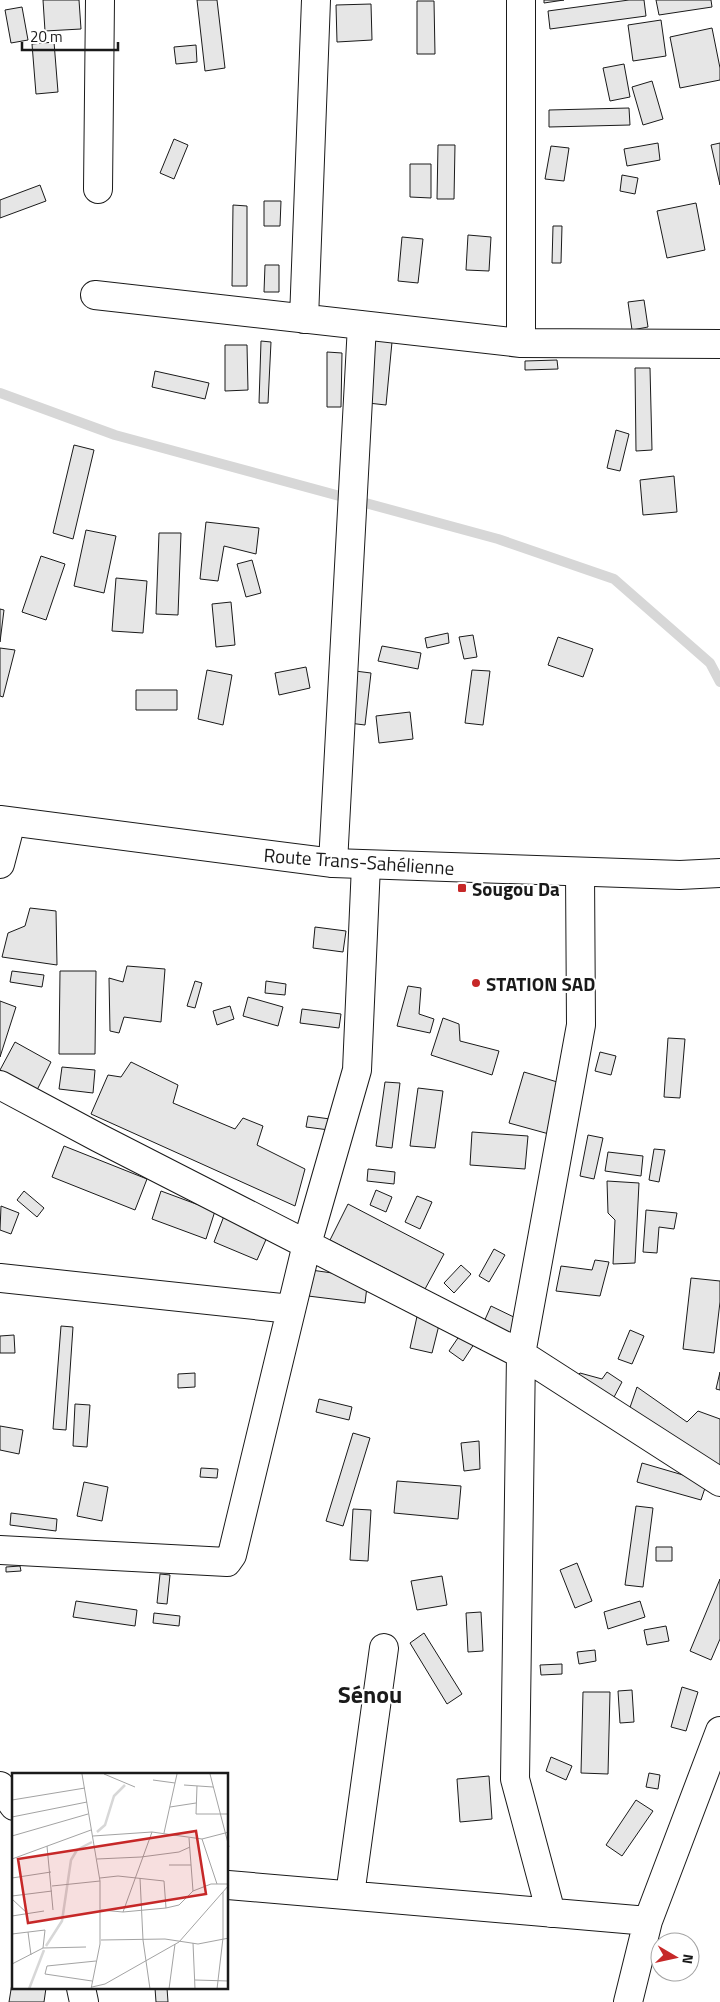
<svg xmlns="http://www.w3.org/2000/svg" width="720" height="2002" viewBox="0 0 720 2002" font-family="'Titillium Web',sans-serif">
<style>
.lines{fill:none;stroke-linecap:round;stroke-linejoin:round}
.stream{stroke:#d7d7d7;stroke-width:10}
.building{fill:#e6e6e6;stroke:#1a1a1a}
.street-casing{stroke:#1a1a1a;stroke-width:30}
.highway-casing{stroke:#1a1a1a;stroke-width:30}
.street{stroke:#fff;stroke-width:28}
.highway{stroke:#fff;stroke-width:28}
.poi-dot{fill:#c62828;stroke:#fff;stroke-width:2}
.labels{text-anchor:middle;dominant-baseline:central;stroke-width:4;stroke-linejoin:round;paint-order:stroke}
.street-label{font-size:19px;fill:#1a1a1a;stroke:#fff}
.poi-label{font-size:19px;font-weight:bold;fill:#1a1a1a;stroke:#fff;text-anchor:start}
.district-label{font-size:24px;font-weight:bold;fill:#1a1a1a;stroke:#fff}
.inset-river{fill:none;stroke:#d7d7d7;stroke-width:2.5}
.inset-road{fill:none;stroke:#a3a3a3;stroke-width:1}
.view{fill:#c62828;fill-opacity:0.15;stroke:#c62828;stroke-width:2.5}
.inset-edge{fill:none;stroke:#1a1a1a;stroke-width:2.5}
</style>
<rect width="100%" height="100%" fill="#fff"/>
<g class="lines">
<path class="stream" d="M0,393l115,42 383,104 116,40 96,84 10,19"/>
</g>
<path class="building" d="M43,0h36l2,29 -36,2z
M197,0h20l8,68 -20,3z
M544,0h20l-20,3z
M629,0h15l2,16 -96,13 -2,-18z
M656,0h55l1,7 -53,8z
M417,1h17l1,53h-18z
M371,4l1,36 -35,2 -1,-37z
M22,7l6,33 -17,3 -6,-33z
M661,20l5,36 -33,5 -5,-36z
M712,28l8,40v12l-40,8 -10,-51z
M54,42l4,50 -22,2 -4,-50z
M196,45l1,17 -21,2 -2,-17z
M624,64l6,33 -20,4 -7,-33z
M652,81l11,38 -20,6 -11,-38z
M629,108l1,17 -81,2v-17z
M174,139l14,6 -14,34 -14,-6z
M658,143l2,17 -33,6 -3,-17z
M720,143v42l-9,-40z
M438,145h17l-1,54h-17z
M551,146l18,2 -5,33 -19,-2z
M410,164h21v34l-21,-1z
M622,175l16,3 -3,16 -15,-3z
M40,185l6,16 -46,17v-18z
M264,201h17l-1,25h-16z
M696,203l9,47 -38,8 -10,-47z
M233,205l14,1v80h-15z
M553,226h9l-1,37h-9z
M468,235l23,2 -2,34 -23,-1z
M402,237l21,2 -5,44 -20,-2z
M265,265h14v27h-15z
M644,300l4,27 -16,3 -4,-28z
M374,340l18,2 -6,63 -18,-2z
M261,341l10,1 -3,61h-9z
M225,345h22l1,45 -23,1z
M327,352l15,1 -1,54h-14z
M557,360l1,9 -33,1v-9z
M635,368h15l2,82 -16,1z
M155,371l54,12 -4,16 -53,-12z
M616,430l13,4 -9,37 -13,-3z
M74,445l20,5 -21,89 -20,-6z
M674,476l3,36 -34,3 -3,-35z
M206,522l53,6 -3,26 -32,-8 -6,35 -18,-2z
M86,530l30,6 -12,57 -30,-7z
M159,533h22l-3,82 -22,-1z
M41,556l24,8 -19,56 -24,-8z
M252,560l9,33 -15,4 -9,-33z
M116,578l31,3 -4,52 -31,-2z
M231,602l4,43 -19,2 -4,-43z
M0,609l4,1 -4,32z
M448,633l1,10 -22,5 -2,-10z
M473,635l4,22 -13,2 -5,-22z
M558,637l35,12 -10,28 -35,-12z
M382,646l39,7 -3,16 -40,-8z
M0,648l15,2 -12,47 -3,-1z
M306,667l4,21 -31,7 -4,-22z
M207,670l25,5 -9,50 -25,-6z
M472,670l18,1 -7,54 -18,-2z
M355,671l16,2 -6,52 -16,-2z
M136,690h41v20h-41z
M410,712l3,27 -34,4 -3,-27z
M30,908l26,3 1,54 -55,-8 6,-24 17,-7z
M315,927l31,4 -3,21 -30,-4z
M127,966l38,3 -4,53 -37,-5 -5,16 -9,-2 -1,-53 14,4z
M12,971l32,4 -2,12 -32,-5z
M60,971h36l-1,83h-36z
M195,981l7,2 -7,25 -8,-2z
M266,981l20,3 -1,11 -20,-2z
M408,986l13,2 -2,26 15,5 -4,14 -33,-7z
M248,997l35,10 -5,19 -35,-10z
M0,1001l16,6 -16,50z
M230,1006l4,13 -17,6 -4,-14z
M302,1009l39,5 -2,14 -39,-5z
M443,1018l16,6 1,17 39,10 -7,24 -61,-20z
M668,1038l17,1 -5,59 -16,-1z
M15,1042l36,20 -14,28 -37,-20z
M600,1052l16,4 -5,19 -16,-4z
M131,1062l47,23 -5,18 62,26 8,-11 20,8 -6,19 48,24 -10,37 -204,-92 17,-39 13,2z
M62,1067l33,3 -2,23 -34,-4z
M524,1072l40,12 -15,50 -40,-11z
M385,1082l15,1 -8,65 -16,-2z
M418,1088l25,3 -8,57 -25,-2z
M308,1116l22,3 -1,11 -23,-3z
M472,1132l56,4 -3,33 -55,-4z
M588,1135l15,3 -9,41 -14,-3z
M64,1146l83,33 -12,31 -83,-33z
M654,1149l11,1 -6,32 -10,-2z
M608,1152l35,4 -2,20 -36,-5z
M368,1169l27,3 -1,12 -27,-3z
M607,1181l32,2 -4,80 -22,1 2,-44 -7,-7z
M376,1190l16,7 -6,15 -16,-7z
M24,1191l20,17 -7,9 -20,-17z
M161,1191l54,20 -9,28 -54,-20z
M417,1196l15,6 -12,27 -15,-7z
M348,1204l96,50 -19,35 -95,-49z
M1,1206l18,7 -8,21 -11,-4z
M646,1210l31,3 -3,16 -15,-2 -2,26 -14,-1z
M224,1216l44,19 -11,25 -43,-18z
M494,1249l11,6 -16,27 -10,-6z
M595,1260l14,2 -9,34 -44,-5 5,-25 31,4z
M461,1265l10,9 -17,19 -10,-10z
M311,1270l57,8 -3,25 -57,-7z
M691,1278l29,3v21l-6,51 -31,-4z
M491,1306l31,15 -8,18 -31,-15z
M418,1312l23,5 -9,36 -22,-5z
M61,1326l12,1 -7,103 -13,-1z
M630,1330l14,6 -12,28 -14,-5z
M462,1332l14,9 -13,20 -14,-10z
M14,1335l1,18h-15v-17z
M607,1372l15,10 -9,17 -38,-21 5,-5 22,6z
M720,1372v18l-4,-1z
M195,1373v14l-17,1v-14z
M637,1387l50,35 11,-11 22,8v47l-94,-47z
M319,1399l33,8 -3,13 -33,-8z
M75,1404l15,1 -3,42 -14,-1z
M0,1426l23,4 -4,24 -19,-4z
M353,1433l17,5 -27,88 -17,-5z
M479,1441l1,28 -16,2 -3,-28z
M642,1463l65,19 -6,18 -64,-18z
M201,1468l17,1 -1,9 -17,-1z
M397,1481l64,5 -3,33 -64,-6z
M84,1482l24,5 -6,34 -25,-5z
M636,1506l17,2 -10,79 -18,-2z
M353,1509l18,1 -3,51 -18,-1z
M11,1513l46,6 -1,12 -46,-6z
M656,1547h16v14h-16z
M577,1563l15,38 -17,7 -15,-38z
M20,1566l1,5 -15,1v-5z
M160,1574l10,1 -3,29 -10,-1z
M442,1576l5,29 -30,5 -6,-29z
M720,1579v60l-9,21 -21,-9z
M76,1601l61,9 -2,16 -62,-9z
M640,1601l5,16 -37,12 -4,-17z
M481,1612l2,39 -15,1 -2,-39z
M154,1613l26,3 -1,10 -26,-3z
M666,1626l3,15 -22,4 -3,-15z
M424,1633l38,61 -15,10 -37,-61z
M595,1650l1,11 -17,3 -2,-12z
M562,1664v10l-21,1 -1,-10z
M682,1687l16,5 -12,39 -15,-4z
M632,1690l2,32 -14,1 -2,-32z
M583,1692h27l-2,82 -27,-1z
M551,1757l21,9 -6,14 -20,-9z
M649,1773l11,2 -2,14 -12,-2z
M489,1776l3,43 -32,3 -3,-43z
M636,1800l17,11 -31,45 -16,-11z
M14,1971v17h32l-2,14h-35z
M155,1988h12l1,14h-12z"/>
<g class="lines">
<defs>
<path id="street" d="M98,189l2,-189
M95,295l426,48 199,1
M304,319l12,-319
M521,343v-343
M333,863l29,-538
M0,864l11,-42
M0,1085l99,53 422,216 199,128
M0,1278l291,31
M0,1550l227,12 5,-7 75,-311 50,-174 9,-205
M0,1786l14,20
M228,1885l420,36
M350,1895l34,-247
M551,1913l-36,-134 6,-425 60,-329 -1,-153
M81,1988l3,14
M628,2002l20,-81 72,-190"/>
<path id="highway" d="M0,820l333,43 347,12 40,-2"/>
</defs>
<use href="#street" class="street-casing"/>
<use href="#highway" class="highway-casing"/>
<use href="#street" class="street"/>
<use href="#highway" class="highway"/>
</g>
<g class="poi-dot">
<rect x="457" y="883" width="10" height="10" rx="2.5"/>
<circle cx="476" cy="983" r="5"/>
</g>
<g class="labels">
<g class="street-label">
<text transform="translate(359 861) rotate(4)">Route Trans-Sahélienne</text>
</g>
<g class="poi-label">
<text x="472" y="888">Sougou Da</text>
<text x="486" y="983">STATION SAD</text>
</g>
<g class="district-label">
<text x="370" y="1694">Sénou</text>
</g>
</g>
<g transform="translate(12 1773)">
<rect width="216" height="216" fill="#fff"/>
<path class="inset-river" d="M85,59l8,-7 9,-29 11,-11M34,173l16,-25 9,-61 6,-10 15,-8M17,216l15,-39"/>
<path class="inset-road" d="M70,1l18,107v63l-9,45M92,1l31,13M198,1l19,73M141,7l22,3M172,12l29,2M185,13l-1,28h33M0,27l73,-12M158,34l26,-4M0,44l75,-15M152,60l13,-59M0,63l76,-22M81,63l59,-4 50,7 27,-7M177,65l4,53M190,66l15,45M35,73l6,64M0,86l79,-29M85,86l44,-2 38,-5 11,-5M157,92h22M0,105l39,-6M88,105l18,-2 46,5 2,27M128,105l3,62 7,49M40,113l48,-5M0,123l40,-5M0,126l16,15M89,137l22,2 43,-4 13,-3 14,-14 18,-7h18M111,139l29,-80M0,143l32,-5M16,159l3,23M0,161l33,-4 -2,18M89,167l64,-1 33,5 31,-6M181,170l2,46M0,191l31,-16 43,-1M183,207l34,1M80,208l-47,-7 2,-8 49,-5M80,214l13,-3 74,-42 50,-57M157,216l6,-45M205,216l6,-51v-46"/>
<path class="view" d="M184,58l10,63 -178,29 -10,-64z"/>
<rect width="216" height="216" class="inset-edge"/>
</g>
<g transform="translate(675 1957) rotate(99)"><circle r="24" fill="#ffffff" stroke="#a3a3a3"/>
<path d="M0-4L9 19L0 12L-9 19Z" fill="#c62828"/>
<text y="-8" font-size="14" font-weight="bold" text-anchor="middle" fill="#1a1a1a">N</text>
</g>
<path d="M22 42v8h96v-8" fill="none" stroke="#1a1a1a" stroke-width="2.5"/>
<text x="30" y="42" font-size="15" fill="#1a1a1a" stroke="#ffffff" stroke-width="4" paint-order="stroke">20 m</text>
</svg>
